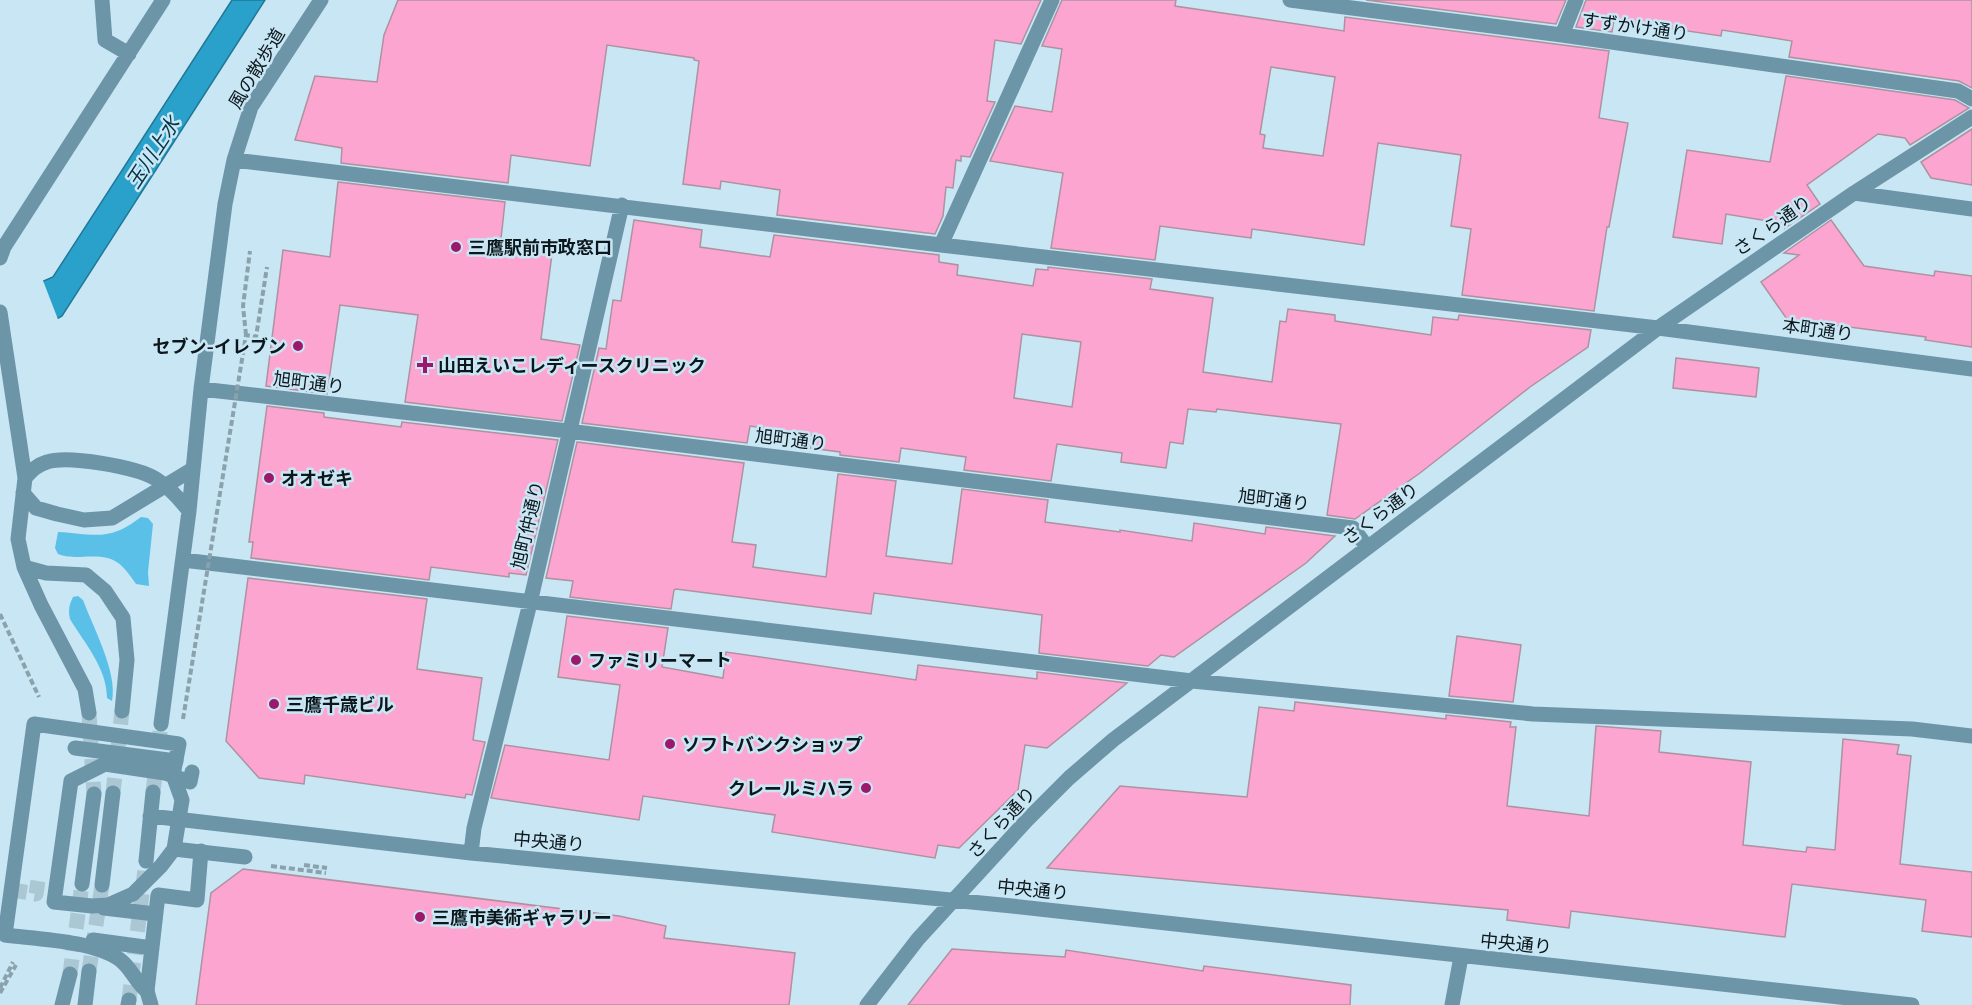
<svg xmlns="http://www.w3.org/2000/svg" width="1972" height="1005" viewBox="0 0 1972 1005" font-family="'Exo 2','Noto Sans JP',sans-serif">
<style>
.green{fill:#5ac0e8}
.water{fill:#2aa1cb;stroke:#217896;stroke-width:1.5}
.pier{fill:#c8e6f4}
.building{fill:#fda5d1;stroke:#ad929f;stroke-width:1.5;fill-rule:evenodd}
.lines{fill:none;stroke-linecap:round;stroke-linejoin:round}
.minor-tunnel{stroke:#acc7d4;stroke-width:15;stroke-dasharray:15 8;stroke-linecap:butt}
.path{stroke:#8ba2ad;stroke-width:4;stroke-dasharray:6 3;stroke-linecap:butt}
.minor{stroke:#6c95a7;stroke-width:15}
.path-bridge{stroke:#8ba2ad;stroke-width:4;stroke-dasharray:6 3;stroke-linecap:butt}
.minor-bridge{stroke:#6c95a7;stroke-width:15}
.poi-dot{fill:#9c186b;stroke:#c8e6f4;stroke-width:2}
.labels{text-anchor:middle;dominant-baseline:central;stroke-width:5;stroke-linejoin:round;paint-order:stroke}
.street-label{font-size:18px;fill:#0c171c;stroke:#c8e6f4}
.poi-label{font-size:18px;font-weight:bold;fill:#0c171c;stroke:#c8e6f4;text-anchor:start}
.water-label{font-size:20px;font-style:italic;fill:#034;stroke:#c8e6f4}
</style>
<rect width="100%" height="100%" fill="#c8e6f4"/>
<path class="green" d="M141,517l7,1 5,6 -5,48 1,14 -13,-2c-17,-25 -24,-29 -55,-27 -9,0 -15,0 -23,-3l-3,-6 3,-16c36,2 51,10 83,-15z
M78,596l5,4c10,27 35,73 29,101l-5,-3c0,-30 -22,-54 -37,-79 -2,-8 -1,-14 3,-22z"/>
<path class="water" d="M232,0h33l-203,316 -62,35v-51l53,-23z"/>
<path class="pier" d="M42,278l17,44 -59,32v-57z"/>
<path class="building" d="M398,0h643l-20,44 -26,-4 -8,61 8,1 -25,55 -9,-1v5l-5,-1 -3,28 -7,-1 -3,29 -8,18 -158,-19 3,-25 -59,-9 -1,8 -37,-5 16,-123 -5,-1v-2l-87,-13 -17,121 -79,-11 -3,28 -167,-20 1,-15 -47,-8 20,-64 62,6 7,-47z
M1062,0h114l-1,6 169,25 1,-14 264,34 -10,67 29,5 -19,104h-2l-13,84 -132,-16 9,-66 -20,-3 10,-71 -83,-12 -14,102 -112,-16 -1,9 -91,-12 -5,34 -104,-12 12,-75 -73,-12 25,-55 37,6 10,-63 -20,-3zM1271,67l64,10 -12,79 -60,-8 2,-13 -5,-1z
M1366,0h200l-10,24z
M1586,0h386v88l-13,-7 -170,-24 3,-16 -70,-11 -1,6 -107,-16 -2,12 -36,-5z
M1786,76l169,24 14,8 -59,37 -5,-7 -27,-4 -71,51 13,19 -35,24 1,-4 -60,-10 -4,30 -49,-7 14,-87 83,12z
M1972,129v56l-41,-7 -10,-16z
M338,182l167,20 -5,46 52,6 -11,85 39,6 -18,76 -157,-19 13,-87 -78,-10 -13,89 -61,-8 17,-136 47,7z
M634,220l68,10 -2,17 70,10 4,-22 165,20v7l19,3 -1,10 76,11 3,-17 12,1v-3l104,12 -2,10 63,9 -10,74 69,10 8,-61 6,1 2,-13 47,6v6l96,14 2,-18 25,3 1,-5 132,15 -3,17 -58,40 -110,86 -65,46 -28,-4 14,-91 -124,-15 -1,3 -28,-3 -5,35 -13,-2 -4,26 -45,-6 1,-9 -65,-9 -6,37 -87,-11 2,-13 -65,-9 -2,14 -59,-7v-3l-30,-4 2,-13 -62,-9 -3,17 -165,-20 17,-75 7,1 7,-49 8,1zM1022,334l59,8 -9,65 -58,-9z
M1831,220l33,46 70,10 1,-5 37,5v71l-47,-7 1,-3 -92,-12 -1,4 -44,-7 -28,-40 38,-27 -15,-2z
M1676,358l83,10 -3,29 -83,-9z
M267,406l57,7v4l77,10 1,-5 156,18 -32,135 -17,-2v4l-78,-10 -2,13 -178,-22 2,-16h-4z
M577,442l167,21 -12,79 24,3 -3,22 73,10 12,-103 58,7 -10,75 66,8 10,-75 86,11 -3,22 75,10v-2l72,11 2,-18 71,11 1,-7 69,9 -29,27 -132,94 -13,-2 -13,11 -109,-13 3,-38 -168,-22 -3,21 -195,-25 -2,1 -3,19 -101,-12 3,-16 -27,-3z
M248,578l179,21 -10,70 65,9 -9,62 12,2 -13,53 -6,-1 -1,4 -160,-23 -1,9 -45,-6 -33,-37z
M567,616l101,12 -6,39 61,11 3,-26 190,28 2,-15 119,14v-7l90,11 -80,65 -22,-3 -7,45 -59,58 -21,-3 -3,13 -163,-26 3,-17 -132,-19 -4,24 -148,-22 14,-53 104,15 11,-75 -62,-8z
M1457,636l64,9 -8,57 -64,-6z
M1295,702l151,17v-4l65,7 -1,5h6l-9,79 82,10 7,-90 65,5 -2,21 92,10 -8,83 63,7 1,-5 28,3 8,-111 56,6 -2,9 14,2 -11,108 72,8v65l-50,-6 4,-31 -134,-16 -7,53 -214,-26 -2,17 -62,-8 1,-10 -461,-42 73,-82 127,11 12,-90 35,4z
M243,869l376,47 47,10 -2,12 131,15 -6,52h-593l15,-112z
M952,949l113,8 1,-7 137,21 1,-5 147,19 -1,20h-442z"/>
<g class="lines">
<path class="minor-tunnel" d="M89,713l5,81
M153,792l8,-68
M113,793l9,-82
M12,890l24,4 2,-13
M89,971l13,-86
M70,974l12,-90
M129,1000l17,-139"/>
<path class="path" d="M246,335l-3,-29 7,-55
M0,614l39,83
M304,865l23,3
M271,866l55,7
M0,988l13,-26
M0,993l16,-28"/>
<path class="minor" d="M102,0l3,40 24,14
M1290,0l272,35 396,56 14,8
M1562,35l14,-35
M234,160l707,85 717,83 314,41
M1854,193l118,16
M941,245l111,-245
M0,258l4,-11 159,-247
M0,312l25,166 -7,61 6,28 17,38 44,84 4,24
M201,389l367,42 785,97 14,19
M25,478c7,-8 12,-13 22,-16 21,-7 90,5 109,17 13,8 23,19 33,32
M23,493l13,15 21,6 27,6 28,-2 81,-49
M183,560l1009,121 341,33 379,15 60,7
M24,567l22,6 40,2 19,16 18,27 4,42 -5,51
M161,724l28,-213 12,-122 24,-185 9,-44 17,-53 70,-107
M75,748l101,13
M150,816l321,37 541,53 900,99
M174,849l71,8
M471,853l3,-25 56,-225 92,-398
M146,861l7,-69
M82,884l12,-90
M102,885l11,-92
M147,991l4,14
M62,1005l8,-31
M85,1005l4,-34
M128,1005l1,-5
M867,1005l51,-66 109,-119 42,-42 44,-38 545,-412 196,-135 118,-76
M1452,1005l9,-48"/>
<path class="path-bridge" d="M183,719l63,-384 10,2 11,-70"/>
<path class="minor-bridge" d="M192,772l-2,10 -25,-9 -60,-9 -34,17 -17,121 38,4 16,-1 25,-11 28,-28 13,-17 8,-49 -9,-25 6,-31 -145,-20 -29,211c32,4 89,6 114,24 12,8 17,24 28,32l11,-96 39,5 4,-49
M104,908l51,6
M93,940l59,8"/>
</g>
<g class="poi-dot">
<circle cx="456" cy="247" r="6"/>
<circle cx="298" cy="346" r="6"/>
<path d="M422 356h6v6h6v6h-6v6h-6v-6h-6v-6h6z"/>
<circle cx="269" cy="478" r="6"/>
<circle cx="576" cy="660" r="6"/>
<circle cx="274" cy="704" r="6"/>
<circle cx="670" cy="744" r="6"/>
<circle cx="866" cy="788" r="6"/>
<circle cx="420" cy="917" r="6"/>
</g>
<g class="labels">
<g class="street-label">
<text transform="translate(1635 26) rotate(8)">すずかけ通り</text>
<text transform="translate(256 68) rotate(-59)">風の散歩道</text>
<text transform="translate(1772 225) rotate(-35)">さくら通り</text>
<text transform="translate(1818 329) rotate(8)">本町通り</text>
<text transform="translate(309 382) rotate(7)">旭町通り</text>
<text transform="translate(791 439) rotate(7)">旭町通り</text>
<text transform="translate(1274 499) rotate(7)">旭町通り</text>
<text transform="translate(1380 513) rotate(-37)">さくら通り</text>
<text transform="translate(527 525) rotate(-77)">旭町仲通り</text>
<text transform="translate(1001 822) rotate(-47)">さくら通り</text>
<text transform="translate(549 841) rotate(5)">中央通り</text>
<text transform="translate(1033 889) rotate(6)">中央通り</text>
<text transform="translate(1516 943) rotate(6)">中央通り</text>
</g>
<g class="poi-label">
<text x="468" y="247">三鷹駅前市政窓口</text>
<text x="286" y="346" text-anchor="end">セブン-イレブン</text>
<text x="438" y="365">山田えいこレディースクリニック</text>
<text x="281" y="478">オオゼキ</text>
<text x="588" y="660">ファミリーマート</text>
<text x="286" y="704">三鷹千歳ビル</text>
<text x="682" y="744">ソフトバンクショップ</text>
<text x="854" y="788" text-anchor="end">クレールミハラ</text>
<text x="432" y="917">三鷹市美術ギャラリー</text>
</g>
<g class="water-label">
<text transform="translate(152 152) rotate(-57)">玉川上水</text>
</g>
</g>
</svg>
